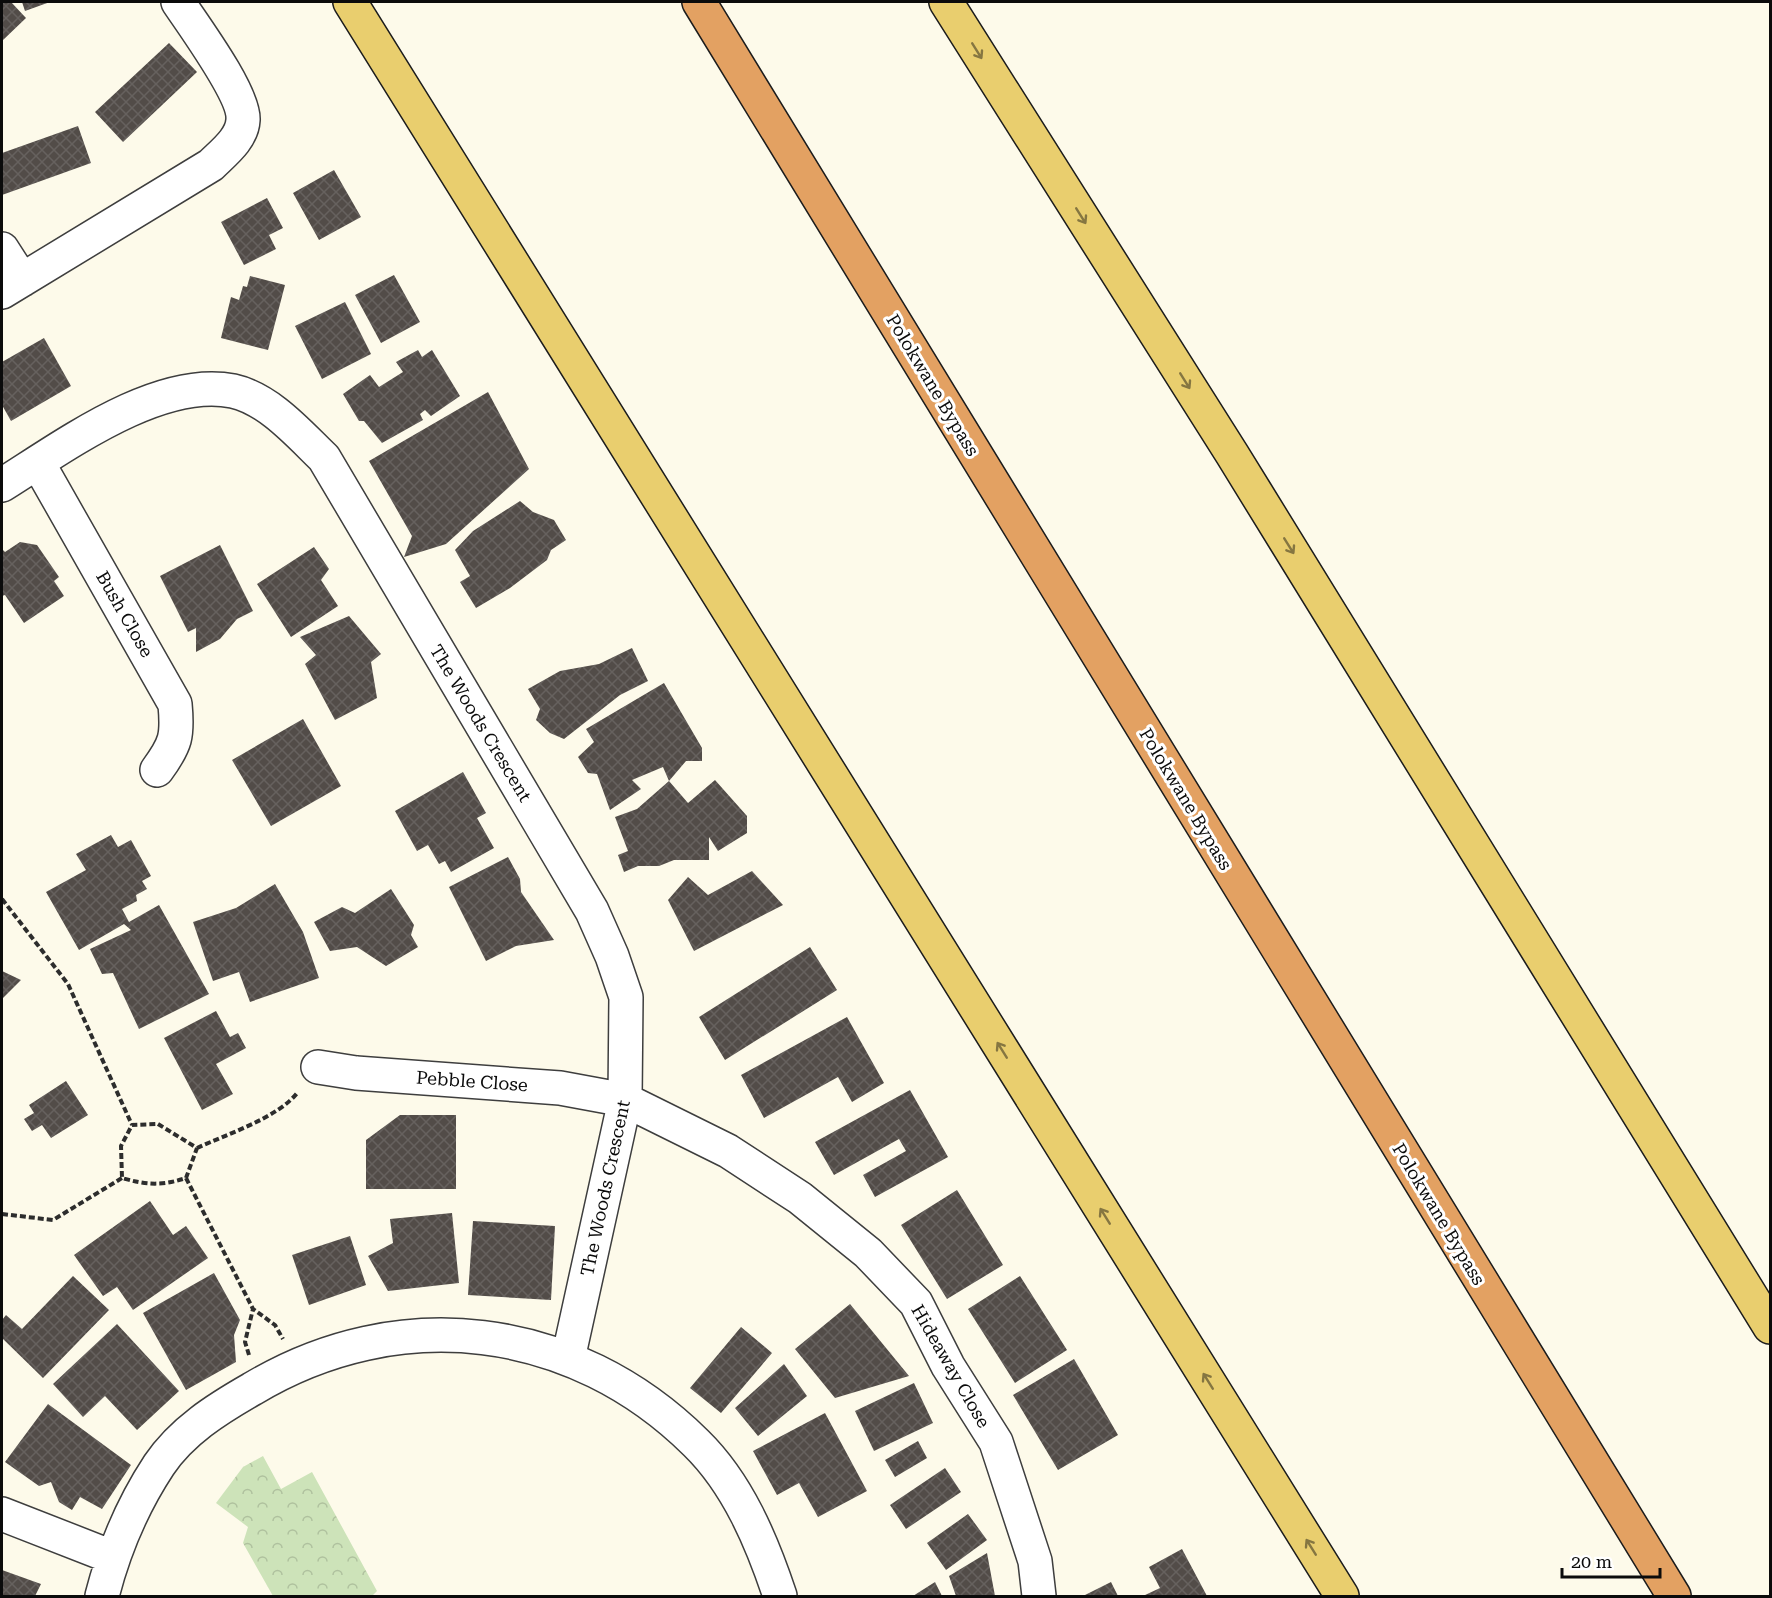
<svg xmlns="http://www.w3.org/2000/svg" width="1772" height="1598" viewBox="0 0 1772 1598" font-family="'Roboto Serif',serif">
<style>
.park{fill:url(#park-crowns)}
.building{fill:url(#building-cross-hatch)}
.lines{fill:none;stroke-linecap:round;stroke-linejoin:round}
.minor-casing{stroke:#3e3e3e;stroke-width:36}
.primary-casing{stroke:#1c1c1c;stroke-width:36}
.motorway-casing{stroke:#1c1c1c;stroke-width:36}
.path{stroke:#2d2d2d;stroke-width:4;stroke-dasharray:6 3;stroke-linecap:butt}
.minor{stroke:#fff;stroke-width:33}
.primary{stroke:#e9ce6e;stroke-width:33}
.motorway{stroke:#e3a162;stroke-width:33}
.oneway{stroke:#857641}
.labels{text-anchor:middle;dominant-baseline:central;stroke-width:6;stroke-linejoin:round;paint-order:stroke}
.street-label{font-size:18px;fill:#0b0b0b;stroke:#fff}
</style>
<defs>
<pattern id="park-crowns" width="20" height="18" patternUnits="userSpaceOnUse" patternTransform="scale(1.5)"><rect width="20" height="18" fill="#cde3b9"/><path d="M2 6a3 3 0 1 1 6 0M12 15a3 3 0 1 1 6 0" fill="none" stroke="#afc19e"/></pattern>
<pattern id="building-cross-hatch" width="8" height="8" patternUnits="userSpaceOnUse" patternTransform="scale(1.5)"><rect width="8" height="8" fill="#524c48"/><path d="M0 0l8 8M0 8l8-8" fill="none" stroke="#66615e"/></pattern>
</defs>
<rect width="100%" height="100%" fill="#fdfaea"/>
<path class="park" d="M263,1456l18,33 31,-17 65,119 -5,5h-99l-30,-53 5,-16 -32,-24 27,-36z"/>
<path class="building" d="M2,2h9l15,16 -24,23z
M22,2h28l-25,9z
M169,43l28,29 -74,70 -28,-30z
M78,126l13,37 -89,32v-42z
M334,170l27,47 -42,23 -26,-47z
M267,198l16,30 -14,7 7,14 -32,16 -23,-43z
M394,275l26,47 -39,21 -26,-48z
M250,276l35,9 -17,65 -47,-12 10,-41 8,3 4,-14 4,1z
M345,302l26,52 -49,25 -27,-53z
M44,338l27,48 -60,35 -9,-16v-43z
M418,350l4,7 10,-7 28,46 -29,20 -6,-6 -5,4 3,6 -41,23 -18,-22h-5l-16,-27 27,-19 9,12 24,-15 -7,-10z
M488,392l41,77 -83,75 -42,13 8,-21 -43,-75z
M520,501l13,11 21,8 12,20 -15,10 -4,10 -37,28 -34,20 -16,-26 10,-6 -15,-26 18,-19z
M20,542l17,3 22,32 -5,4 10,15 -40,27 -19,-28 -3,1v-47l3,3z
M220,545l33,66 -16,8 -17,20 -24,13v-24l-8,4 -28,-56z
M314,547l15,22 -8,11 17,26 -47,31 -34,-53z
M349,616l32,38 -10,8 6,36 -42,22 -30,-56 11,-9 -16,-18z
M632,648l16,33 -28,14 -56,44 -14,-6 -14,-13 4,-11 -12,-20 32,-18 39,-7z
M664,683l38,65v13h-16l-17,20 -6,-14 -31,13 9,9 -31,21 -13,-36 -9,-1 -10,-16 16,-15 -8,-13z
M303,719l38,67 -70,40 -39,-66z
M463,772l23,41 -9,5 17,30 -43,24 -6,-11 -6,3 -11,-19 -11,6 -22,-40z
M715,780l32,36v17l-29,18 -9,-14v23h-35l-15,6h-21l-14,6 -6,-17 10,-4 -13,-34 22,-8 32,-28 19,22z
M111,835l7,12 13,-7 20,36 -9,5 5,8 -11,6 1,6 -15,8 7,13 30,-17 50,89 -70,35 -26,-56 -11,1 -12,-25 41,-19 -7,-6 -45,26 -33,-58 40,-22 -10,-16z
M508,857l12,22 1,13 33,48 -38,6 -30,15 -37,-74z
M752,871l31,34 -89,46 -26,-51 20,-23 20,18z
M275,884l28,48 16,46 -69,24 -11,-30 -26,9 -20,-59 43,-14z
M391,889l23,36 -3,10 7,12 -32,19 -29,-19 -27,4 -16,-29 28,-15 13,6z
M810,947l27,43 -112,70 -26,-43z
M2,971l19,9 -19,19z
M216,1011l14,26 8,-4 8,15 -30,16 17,30 -31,16 -38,-72z
M847,1017l37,66 -32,19 -14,-25 -74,41 -23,-43z
M66,1081l22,34 -37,23 -9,-13 -10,6 -8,-12 10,-6 -5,-8z
M910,1090l38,67 -73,40 -12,-22 43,-24 -7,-12 -65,36 -19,-33z
M400,1115h56v74h-90v-49z
M957,1190l46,75 -56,34 -46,-74z
M150,1201l23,34 13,-9 22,32 -75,52 -16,-23 -14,9 -29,-41z
M452,1213l7,70 -71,8 -20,-35 25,-13 -3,-24z
M473,1221l82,5 -4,74 -83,-5z
M350,1236l16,49 -57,20 -17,-50z
M214,1273l26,47 -6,15 2,27 -50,28 -43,-77z
M73,1276l36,34 -66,68 -41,-40v-18l4,-5 16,14z
M1020,1276l47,74 -52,33 -47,-74z
M850,1304l59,72 -74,22 -40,-49z
M117,1324l62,67 -42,39 -32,-34 -22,21 -30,-33z
M741,1327l31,26 -51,60 -31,-25z
M1074,1359l44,76 -60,35 -45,-75z
M784,1364l23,32 -49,40 -23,-28z
M914,1383l19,40 -59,28 -19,-40z
M48,1404l83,61 -29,44 -22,-12 -8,13 -13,-8 -8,-20 -12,4 -34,-24z
M825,1413l42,78 -49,26 -19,-34 -22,12 -24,-44z
M918,1441l9,17 -32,19 -10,-17z
M945,1468l16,24 -55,37 -16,-24z
M968,1514l19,26 -41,30 -19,-27z
M1182,1549l25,47h-64l17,-8 -11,-21z
M987,1553l8,43h-39l-7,-20z
M2,1570l39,14 -6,12h-33z
M935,1582l7,14h-29z
M1111,1582l7,14h-35z"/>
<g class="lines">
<defs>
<path id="minor" d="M2,249l20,31
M2,292l209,-127c12,-12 31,-26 32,-45 2,-25 -49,-94 -65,-118
M38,463l137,241c3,32 1,40 -18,66
M2,485c61,-38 156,-109 231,-94 36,8 66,43 91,67l268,453 20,45 14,41 -1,103 -57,259
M318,1067l38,6 204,15 65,12 103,51 72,47 68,55 48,50 32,63 48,76 39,119 4,35
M2,1514l110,43
M102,1596c12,-47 30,-90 57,-131 23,-34 58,-56 93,-76 146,-88 322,-67 444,54 42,41 66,99 84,153"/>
<path id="primary" d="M350,2l992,1594
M946,2l286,452 538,873"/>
<path id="motorway" d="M699,2l975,1594"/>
</defs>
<use href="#minor" class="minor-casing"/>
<use href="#primary" class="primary-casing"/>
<use href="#motorway" class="motorway-casing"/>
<path class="path" d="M2,899l66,85 64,141
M158,1124l39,24 -11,30c-24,8 -40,7 -64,0l-1,-32 11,-21z
M197,1148c30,-14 81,-30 101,-56
M186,1178l67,131 22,16 8,14
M2,1214l51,6 69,-42
M249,1355l-4,-13 8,-33"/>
<use href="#minor" class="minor"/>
<use href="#primary" class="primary"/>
<use href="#motorway" class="motorway"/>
</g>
<defs><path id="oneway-shaft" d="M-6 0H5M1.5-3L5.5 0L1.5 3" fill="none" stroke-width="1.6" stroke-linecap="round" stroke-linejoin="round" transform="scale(1.5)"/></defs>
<g class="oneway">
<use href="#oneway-shaft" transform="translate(977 51) rotate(58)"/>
<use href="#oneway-shaft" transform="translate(1081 216) rotate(58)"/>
<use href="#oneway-shaft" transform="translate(1185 381) rotate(58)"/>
<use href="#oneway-shaft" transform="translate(1289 546) rotate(58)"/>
<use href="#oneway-shaft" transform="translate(1002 1050) rotate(-122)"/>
<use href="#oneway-shaft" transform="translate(1105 1216) rotate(-122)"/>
<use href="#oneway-shaft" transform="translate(1208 1381) rotate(-122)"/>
<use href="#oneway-shaft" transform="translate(1311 1547) rotate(-122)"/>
</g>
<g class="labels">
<g class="street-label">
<text transform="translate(933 385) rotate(59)">Polokwane Bypass</text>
<text transform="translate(125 614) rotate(60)">Bush Close</text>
<text transform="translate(481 723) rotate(59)">The Woods Crescent</text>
<text transform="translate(1186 799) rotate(59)">Polokwane Bypass</text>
<text transform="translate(472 1081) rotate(4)">Pebble Close</text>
<text transform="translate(605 1188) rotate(-78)">The Woods Crescent</text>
<text transform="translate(1439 1214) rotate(59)">Polokwane Bypass</text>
<text transform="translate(951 1366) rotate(60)">Hideaway Close</text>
</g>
</g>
<rect width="1772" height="1598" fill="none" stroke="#0b0b0b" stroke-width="6"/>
<path d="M1562 1568v9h98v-9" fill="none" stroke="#0b0b0b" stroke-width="3"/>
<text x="1571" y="1568" font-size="18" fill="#0b0b0b" stroke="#ffffff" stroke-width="4.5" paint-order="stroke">20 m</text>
</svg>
